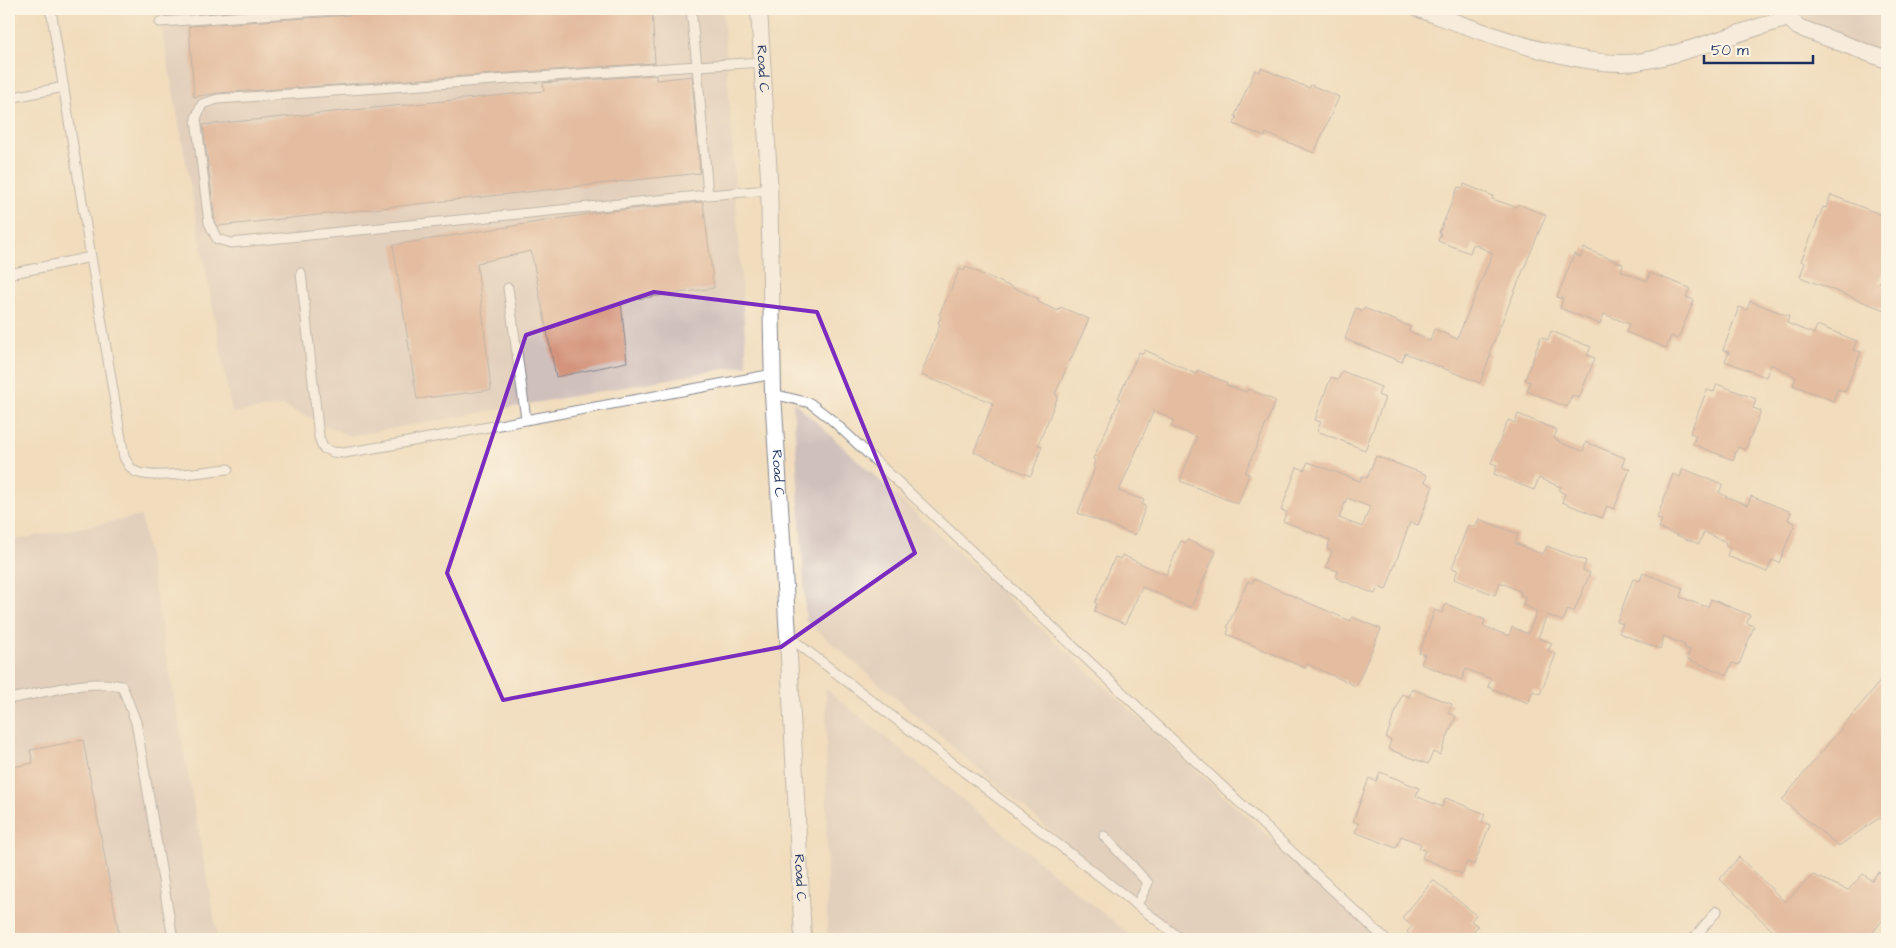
<svg xmlns="http://www.w3.org/2000/svg" width="1896" height="948" viewBox="0 0 1896 948" font-family="'Architects Daughter',sans-serif">
<style>
.industrial{fill:#d0c0bc}
.building{fill:#d4947b;fill-rule:evenodd}
.lines{fill:none;stroke-linecap:round;stroke-linejoin:round}
.lane-casing{stroke:#86868e;stroke-width:11}
.street-casing{stroke:#86868e;stroke-width:18}
.lane{stroke:#fff;stroke-width:9}
.street{stroke:#fff;stroke-width:16}
.marked{fill:none;stroke:#7b2cbf;stroke-width:4;stroke-linejoin:round}
.labels{text-anchor:middle;dominant-baseline:central;stroke-width:4;stroke-linejoin:round;paint-order:stroke}
.street-label{font-size:14px;fill:#1b2f5e;stroke:#fcf5e5}
</style>
<rect width="100%" height="100%" fill="#fcf5e5"/>
<filter id="ink" filterUnits="userSpaceOnUse"><feTurbulence type="fractalNoise" baseFrequency=".02" numOctaves="2"/><feDisplacementMap in="SourceGraphic" scale="10" xChannelSelector="R" yChannelSelector="G"/><feConvolveMatrix kernelMatrix="1 2 1 2 8 2 1 2 1" color-interpolation-filters="sRGB"/></filter>
<filter id="wash" filterUnits="userSpaceOnUse"><feTurbulence type="fractalNoise" baseFrequency=".0096" numOctaves="4" result="noise"/><feDisplacementMap in="SourceGraphic" scale="20" xChannelSelector="R" yChannelSelector="G"/><feGaussianBlur stdDeviation="1.12" result="paint"/><feColorMatrix in="noise" values="0 0 0 0 0 0 0 0 0 0 0 0 0 0 0 0 0 1.4 0 .05"/><feComposite in="paint" operator="in"/></filter>
<g filter="url(#wash)">
<rect width="100%" height="100%" fill="#f1ddbd"/>
<path class="industrial" d="M158,9h565l24,356 -397,71 -67,-30 -51,7z
M1786,9h101v63l-90,-39z
M793,401l587,538h-203l-371,-318z
M141,516l77,423h-209v-398z
M826,689l309,250h-308z"/>
<g id="blocks">
<path class="building" d="M187,9h75l-74,5z
M356,9h296l3,54 -437,30 -24,4 -5,-71 161,-11z
M1261,68l48,20 2,-3 28,12 -25,56 -48,-20 -1,4 -31,-13 3,-7 -2,-1 20,-46 5,2z
M656,75v5l36,-4 8,97 -482,53 -3,-5 -12,-96 341,-34 -1,-8z
M1464,184l29,12 -1,3 24,8 2,-3 28,11 -57,138 2,1 -11,29 -75,-30 -3,9 -57,-23 11,-31 7,3 1,-3 47,19 -2,4 21,10 4,-12 23,10 36,-86 -20,-9 -3,9 -32,-12 3,-7 -2,-1 19,-46 5,1z
M1831,195l56,22v46l-8,19 8,3v26l-87,-34 5,-14 -4,-2 22,-54 3,1z
M703,202l11,86 -93,13 6,61 -71,15 -25,-126 -54,12 14,127 -74,9 -24,-154 208,-33z
M1584,248l39,16 -2,7 26,10 3,-8 40,15 -4,9 8,3 -16,39 -7,-3 -5,12 -40,-16 3,-8 -25,-10 -4,10 -40,-16 3,-9 -6,-2 17,-43 7,3z
M966,267l73,32 -1,3 20,9 2,-4 29,12 -34,75 3,2 -20,49 4,1 -11,30 -57,-24 19,-49 -72,-28 19,-51 -2,-1 3,-6 -2,-2 21,-46 4,2z
M1750,301l39,15 -2,7 27,11 3,-9 40,16 -4,9 8,2 -16,40 -7,-3 -5,12 -40,-16 3,-8 -25,-13 -5,13 -41,-16 4,-9 -6,-2 16,-43 8,3z
M1551,331l40,16 -4,8 8,3 -16,40 -7,-3 -5,12 -40,-16 3,-9 -5,-2 16,-43 7,3z
M1145,350l51,24 2,-4 29,13 -1,2 20,7 2,-3 28,12 -31,72 4,1 -11,30 -58,-23 17,-44 -26,-11 3,-6 -20,-10 -35,81 25,9 -2,5 4,1 -11,29 -57,-22 17,-45 -2,-1 2,-7 -2,-1 27,-60 -2,-1 21,-46 4,2z
M1342,371l39,16 -3,8 7,3 -20,52 -48,-19 4,-9 -6,-2 16,-43 7,3z
M1717,384l39,15 -3,9 8,3 -16,39 -7,-3 -5,13 -40,-16 3,-9 -6,-2 17,-43 7,2z
M1518,414l39,16 -3,8 7,5 22,8 3,-9 39,16 -3,8 8,3 -16,40 -7,-3 -5,12 -40,-16 3,-8 -6,-3 2,-4 -22,-9 -5,12 -40,-16 3,-9 -6,-2 17,-43 7,3z
M1376,456l51,19 -2,7 8,4 -15,39 -8,-3 -24,68 -8,-3 -3,7 -39,-16 2,-7 -12,-4 6,-16 -5,-2 3,-9 -47,-19 4,-9 -6,-2 16,-43 7,3 4,-8 52,19 2,-5 5,2zM1347,498l23,9 -8,20 -23,-9z
M1683,469l40,15 -4,8 8,5 21,8 3,-9 40,16 -3,8 7,3 -16,40 -7,-3 -5,12 -40,-16 3,-8 -5,-3 1,-3 -22,-10 -5,12 -40,-16 3,-8 -5,-2 16,-44 7,3z
M1479,519l39,15 -3,9 21,9 7,2 4,-8 39,15 -3,9 7,3 -16,39 -6,-3 -5,12 -16,-6 -9,23 14,5 -4,8 8,3 -16,40 -7,-3 -5,12 -40,-16 3,-8 -25,-10 -4,11 -41,-16 4,-9 -6,-2 16,-43 7,3 4,-9 39,16 -2,6 26,10 3,-9 16,7 9,-23 -15,-6 4,-8 -6,-2 1,-3 -21,-10 -5,13 -41,-16 4,-9 -6,-2 16,-43 7,2z
M1187,540l29,12 -25,56 -49,-21 -17,37 -31,-13 3,-7 -2,-1 20,-46 5,2 2,-4 44,20 15,-34 5,2z
M1643,573l40,15 -3,9 18,7 10,3 3,-8 39,16 -3,8 7,3 -15,39 -7,-2 -5,12 -40,-16 3,-9 -6,-2 1,-3 -21,-9 -4,13 -41,-16 4,-9 -6,-2 16,-43 7,2z
M1254,579l92,40 5,2 1,-4 29,12 -25,57 -49,-22 -2,4 -78,-34 2,-6 -2,-1 21,-46 4,2z
M1887,673v151l-8,-6 -40,28 -57,-46z
M1412,689l40,15 -4,9 8,3 -16,39 -7,-3 -5,12 -40,-15 3,-9 -5,-2 16,-44 7,3z
M83,740l37,199h-111v-171l24,-5 -3,-13z
M1380,772l39,16 -3,8 26,11 4,-9 39,16 -3,8 8,3 -16,40 -7,-3 -5,12 -40,-16 3,-8 -6,-2 2,-4 -20,-8 -5,12 -41,-16 4,-8 -6,-3 16,-43 7,3z
M1739,857l46,45 28,-27 35,15 15,-16 9,7 6,-9 9,5v37l-19,25h-87l-61,-60z
M1433,880l43,35 -5,6 7,5 -10,13h-53l-8,-7 5,-6 -10,-8z"/>
</g>
</g>
<g filter="url(#ink)">
<use href="#blocks" fill-opacity="0" stroke="#86868e" stroke-width="1"/>
<g class="lines">
<defs>
<path id="lane" d="M49,9l3,7 39,241
M691,9l6,57 -479,33 -16,5 -6,14 13,105 8,16 14,4 477,-48 -11,-129 66,-4
M160,22l190,-13
M9,98l55,-11
M708,195l61,-5
M301,273l18,164 4,11 10,4 11,1 42,-7 387,-72
M9,274l82,-17 33,200c4,7 7,14 15,16 20,6 67,-2 89,-4
M508,288l18,131
M773,394l37,9 22,17 553,519
M788,636l393,303
M9,699c36,-6 76,-20 113,-13l14,36 37,217
M1104,836l44,47 -11,22
M1693,939l24,-28"/>
<g id="street">
<path id="s1" d="M759,9l10,169 4,216 15,242 15,303"/>
<path d="M1419,9c56,20 166,64 224,52 49,-9 97,-30 146,-43"/>
<path d="M1787,9l2,9 9,9 89,33"/>
</g>
</defs>
<use href="#lane" class="lane-casing"/>
<use href="#street" class="street-casing"/>
<use href="#lane" class="lane"/>
<use href="#street" class="street"/>
</g>
</g>
<path d="M0 0H1896V948H0ZM654,292l163,20 98,241 -134,94 -278,53 -56,-127 79,-238z" fill="#f1ddbd" fill-opacity=".55" fill-rule="evenodd"/>
<path class="marked" d="M654,292l163,20 98,241 -134,94 -278,53 -56,-127 79,-238z"/>
<g class="labels">
<g class="street-label">
<text stroke="none"><textPath href="#s1" startOffset="60">Road C</textPath></text>
<text stroke="none"><textPath href="#s1" startOffset="465">Road C</textPath></text>
<text stroke="none"><textPath href="#s1" startOffset="870">Road C</textPath></text>
</g>
</g>
<rect width="1896" height="948" fill="none" stroke="#fcf5e5" stroke-width="30"/>
<path d="M1704 55v8h109v-8" fill="none" stroke="#1b2f5e" stroke-width="2.5"/>
<text x="1711" y="55" font-size="15" fill="#1b2f5e" stroke="#fcf5e5" stroke-width="4" paint-order="stroke">50 m</text>
</svg>
